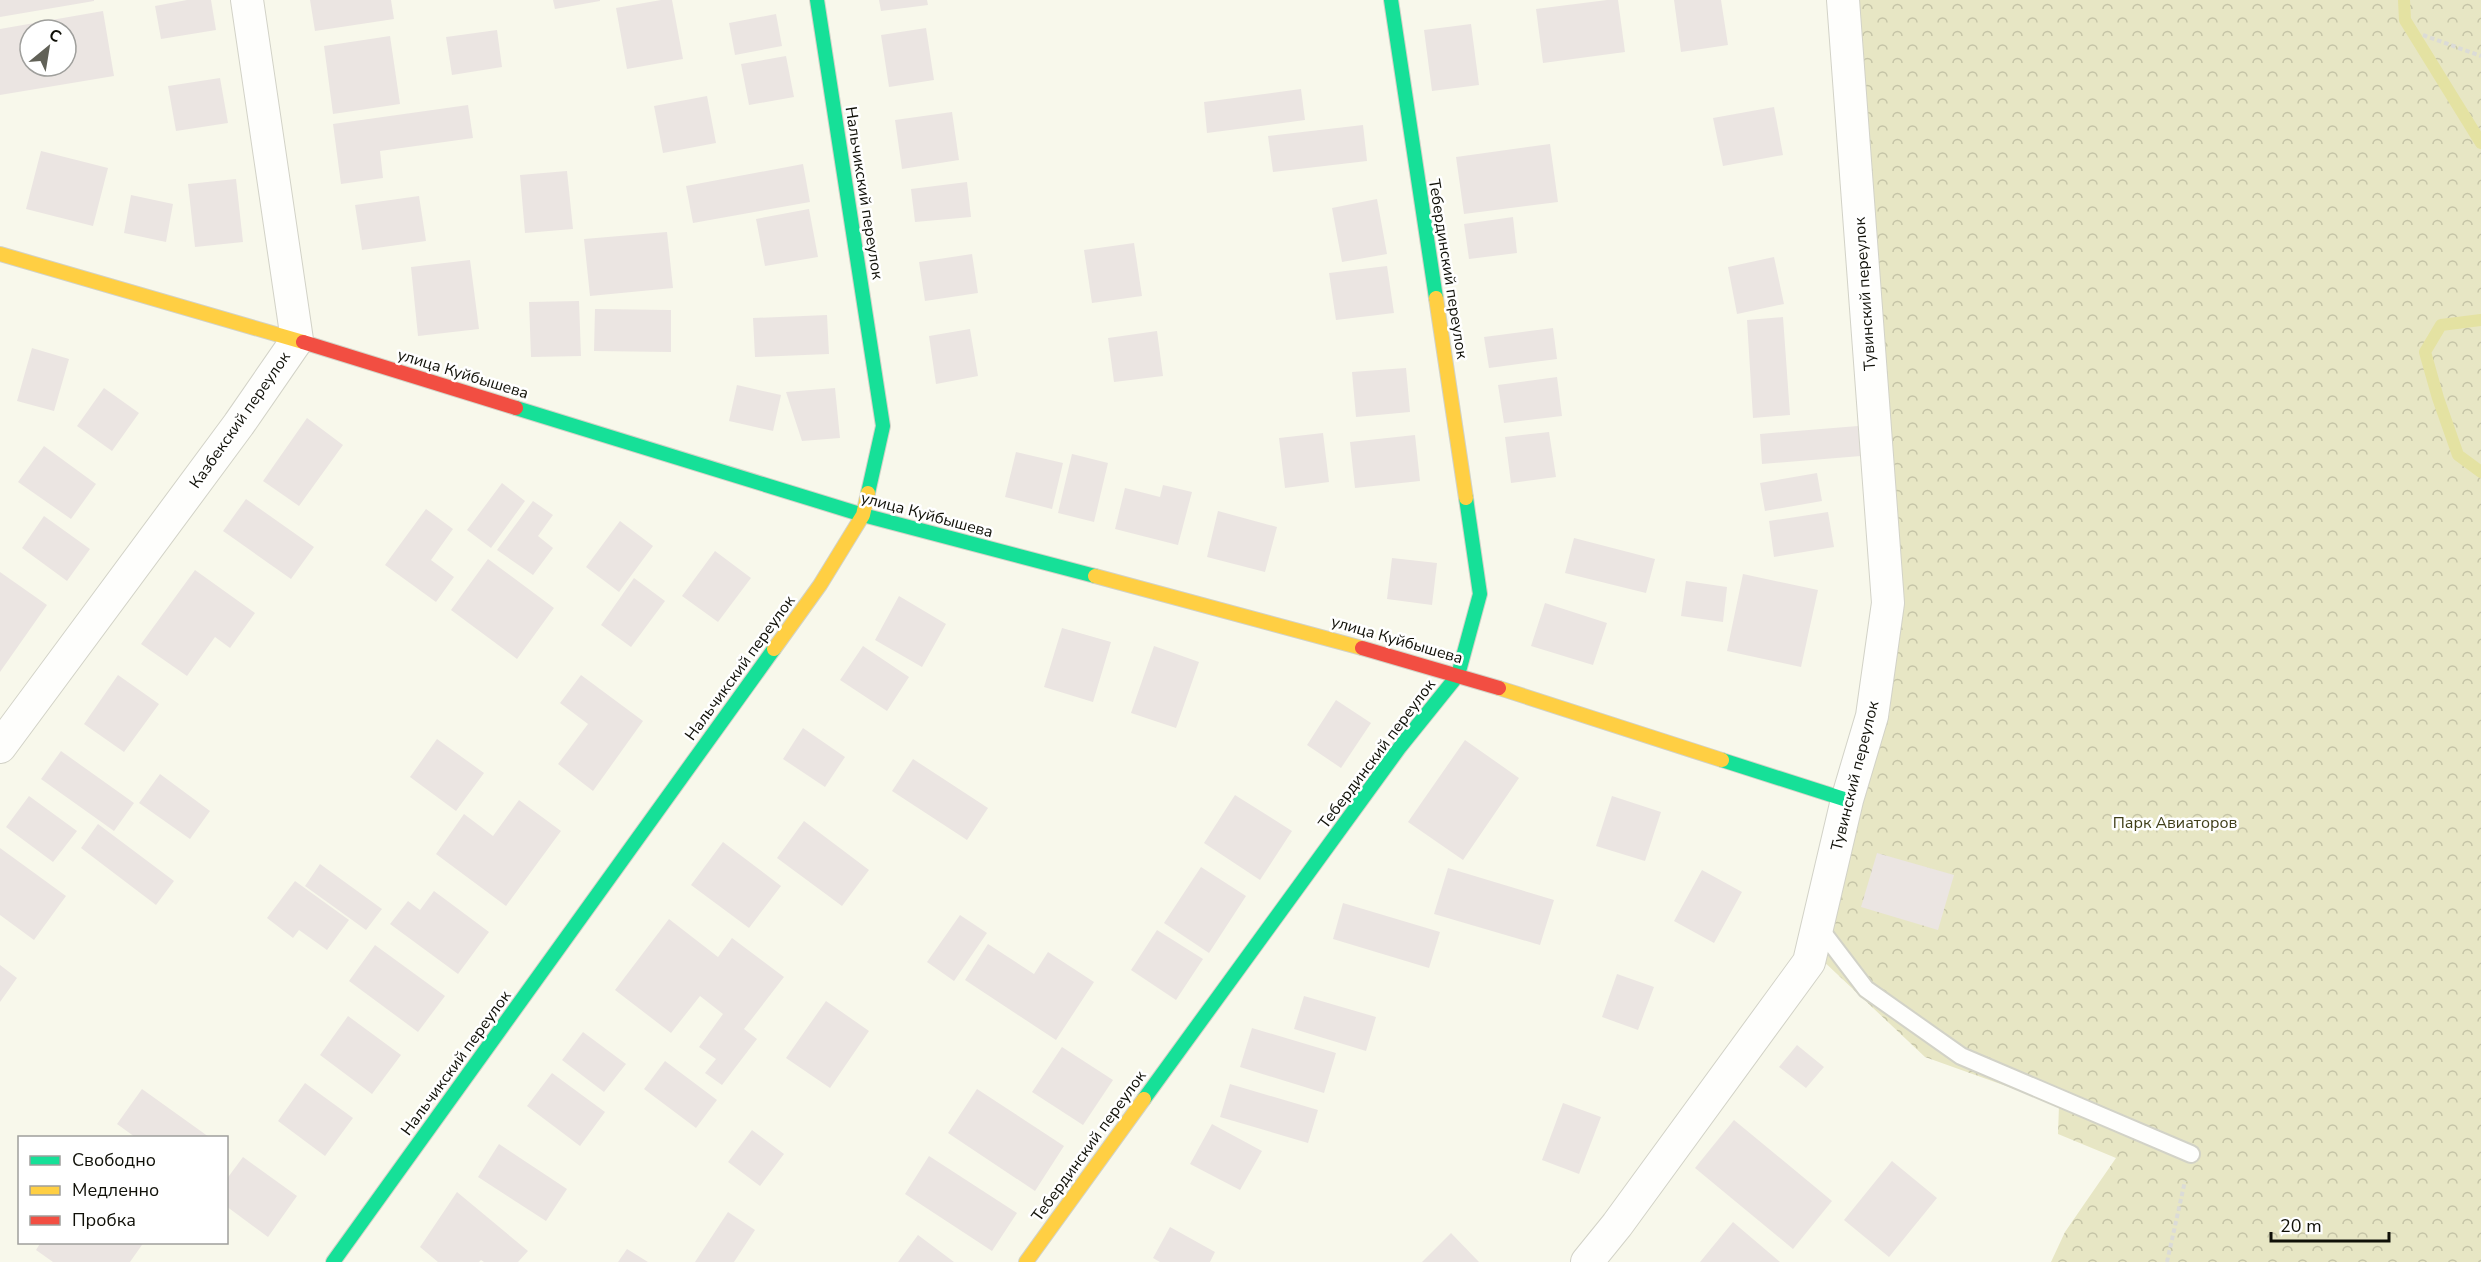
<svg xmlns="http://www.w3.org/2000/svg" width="2481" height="1262" viewBox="0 0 2481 1262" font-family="'Nunito Sans',sans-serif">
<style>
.park{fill:url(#park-crowns)}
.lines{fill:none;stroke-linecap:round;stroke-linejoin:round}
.stream{stroke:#e4e2a2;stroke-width:12}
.building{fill:#ebe5e2;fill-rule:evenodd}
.lane-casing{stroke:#d2d2c7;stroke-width:20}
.street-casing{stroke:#d2d2c7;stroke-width:34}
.fast-casing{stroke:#d2d2c7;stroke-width:16}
.slow-casing{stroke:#d2d2c7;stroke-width:16}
.jam-casing{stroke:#d2d2c7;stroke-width:16}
.path{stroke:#dbdbd7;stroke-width:4;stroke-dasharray:4.5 3;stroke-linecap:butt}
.lane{stroke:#fefefc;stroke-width:16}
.street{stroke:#fefefc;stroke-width:32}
.fast{stroke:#16e098;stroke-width:14}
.slow{stroke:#ffcf43;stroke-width:14}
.jam{stroke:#f24e42;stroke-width:14}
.labels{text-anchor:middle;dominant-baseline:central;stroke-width:5;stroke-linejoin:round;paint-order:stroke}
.street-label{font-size:16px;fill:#101008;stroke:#fff}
.park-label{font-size:16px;fill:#3f3e18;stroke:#fff}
</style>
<defs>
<pattern id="park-crowns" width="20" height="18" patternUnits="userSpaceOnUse" patternTransform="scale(1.5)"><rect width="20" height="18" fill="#e7e6c4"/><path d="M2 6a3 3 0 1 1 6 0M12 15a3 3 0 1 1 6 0" fill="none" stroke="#c5c4a7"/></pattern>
</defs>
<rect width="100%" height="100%" fill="#f8f8eb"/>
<path class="park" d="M1840,0h641v1262h-430l14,-30 51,-74 -58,-24 1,-29 -134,-48 -106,-100 35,-157 35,-83 13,-118z"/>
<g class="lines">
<path class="stream" d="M2404,0l1,20 76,123
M2481,320l-40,5 -16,27 13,46 20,57 23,17"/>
</g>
<path class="building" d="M0,0h94v1l-94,16z
M187,0h24l5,30 -55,9 -6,-33z
M310,0h81l3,19 -79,12z
M553,0h47v1l-45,8z
M661,0h11l11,59 -56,10 -11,-61z
M879,0h48l1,5 -47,6z
M1607,0h11l7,52 -82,11 -7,-54z
M1674,0h47l7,45 -47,7z
M103,11l11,65 -114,19v-66zM30,30h36v36h-36z
M776,14l6,32 -47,9 -6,-32z
M1471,24l8,61 -47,6 -8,-61z
M926,28l8,52 -45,7 -8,-52z
M497,30l5,37 -50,8 -6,-38z
M390,36l10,68 -67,10 -9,-68z
M786,56l8,41 -45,8 -8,-41z
M220,78l8,45 -52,8 -8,-45z
M1301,89l4,31 -98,13 -3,-31z
M707,96l9,47 -53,10 -9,-47z
M468,105l5,33 -93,13 3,27 -42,6 -8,-60z
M1774,107l9,48 -60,11 -10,-48z
M952,112l7,48 -57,9 -7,-49z
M1363,125l4,36 -94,11 -5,-36z
M1550,144l8,58 -94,12 -8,-57z
M41,151l67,17 -15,58 -67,-17z
M803,164l7,38 -117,21 -7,-37z
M567,171l6,58 -48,4 -5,-58z
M236,179l7,63 -48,5 -7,-63z
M967,182l4,35 -56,5 -4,-33z
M131,195l42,9 -7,38 -42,-9z
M419,196l7,45 -64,9 -7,-45z
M1377,199l10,55 -45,8 -10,-54z
M809,209l9,48 -53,9 -9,-47z
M1513,217l4,36 -48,6 -5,-35z
M667,232l6,56 -83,8 -6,-57z
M1134,243l8,53 -50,7 -8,-53z
M972,254l6,39 -53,8 -6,-39z
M1774,257l10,47 -47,10 -9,-47z
M470,260l9,69 -61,7 -7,-69z
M1387,266l7,47 -58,7 -7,-47z
M579,301l2,55 -50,1 -2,-55z
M595,309l76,1v42l-77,-1z
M827,315l2,39 -74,3 -2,-39z
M1783,317l7,98 -37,3 -6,-98z
M1553,328l4,31 -68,9 -5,-31z
M970,329l8,47 -42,8 -7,-48z
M1157,331l6,45 -49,6 -6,-44z
M32,348l37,11 -15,52 -37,-10z
M1406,368l4,44 -54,5 -4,-45z
M1557,377l5,39 -58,7 -6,-38z
M737,385l44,10 -8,36 -44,-10z
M104,388l35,25 -27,38 -35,-25z
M835,388l5,50 -38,3 -16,-49z
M307,418l36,27 -44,61 -36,-25z
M1858,426l3,30 -99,8 -2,-30z
M1549,432l7,45 -45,6 -6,-46z
M1323,433l6,49 -44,6 -6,-50z
M1415,435l5,46 -65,7 -5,-46z
M44,446l52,38 -25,35 -53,-37z
M1016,452l47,11 -11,46 -47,-12z
M1072,454l36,9 -14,59 -36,-9z
M1817,473l5,28 -57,10 -5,-28z
M502,483l23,18 -34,47 -24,-18z
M1163,485l29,7 -14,53 -63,-16 10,-41 35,9z
M246,499l68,48 -23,32 -68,-48z
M533,501l20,14 -15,21 15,12 -20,27 -36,-25z
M426,509l27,20 -22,31 23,17 -18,25 -51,-37z
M1218,511l59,16 -12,45 -58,-15z
M1828,512l6,35 -60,10 -5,-36z
M44,516l46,33 -23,32 -45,-33z
M620,521l33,25 -34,46 -33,-25z
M1574,538l81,21 -9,34 -81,-20z
M715,551l36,27 -33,44 -36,-26z
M1392,558l45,5 -5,42 -45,-6z
M488,559l66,49 -37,51 -66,-49z
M195,570l60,43 -25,35 -15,-11 -28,39 -46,-32z
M0,572l47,33 -47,67z
M1743,574l75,16 -17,77 -74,-16z
M634,578l31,23 -34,46 -30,-22z
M1686,581l41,6 -4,35 -42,-6z
M899,596l47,28 -24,43 -47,-27z
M1545,603l62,20 -14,42 -62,-19z
M1062,628l49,14 -18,60 -49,-15z
M863,646l46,31 -22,34 -47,-31z
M1154,646l45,16 -23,66 -45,-15z
M118,675l41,29 -35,48 -40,-28z
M581,675l62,46 -50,70 -35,-27 30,-40 -28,-21z
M1336,700l35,23 -30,45 -34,-23z
M803,728l42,29 -20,30 -42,-28z
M437,739l47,34 -28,38 -46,-34z
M1465,740l54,38 -56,82 -55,-38z
M61,751l73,52 -20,28 -73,-52z
M913,759l75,49 -21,32 -75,-49z
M160,774l50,37 -20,28 -51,-36z
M1235,795l57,36 -32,49 -56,-37z
M29,796l48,35 -24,31 -47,-35z
M1612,796l49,16 -16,49 -49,-15z
M519,800l42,31 -55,75 -70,-52 28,-40 29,22z
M804,821l65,49 -27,36 -65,-48z
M98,824l76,57 -18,24 -75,-57z
M723,842l58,44 -32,42 -58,-43z
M0,848l66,48 -32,44 -34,-25z
M1877,853l77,22 -16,55 -77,-23z
M320,864l62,45 -16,21 -61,-44z
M1201,867l45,29 -37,57 -45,-30z
M1448,868l106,32 -14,45 -106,-31z
M1702,870l40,22 -28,51 -40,-22z
M295,881l54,39 -22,30 -28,-20 -6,8 -26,-20z
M434,891l55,41 -31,42 -68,-50 18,-23 12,9z
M1343,903l97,29 -11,36 -96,-29z
M960,915l27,18 -33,48 -27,-19z
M669,919l49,38 14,-19 52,39 -40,52 13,10 -35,46 -17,-12 11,-14 -17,-12 24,-33 -23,-18 -29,37 -56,-43z
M1157,930l46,29 -27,41 -45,-30z
M988,944l46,30 14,-22 46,30 -38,58 -91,-60z
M375,945l70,51 -27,36 -69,-51z
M0,965l17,13 -17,24z
M1617,974l37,13 -16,43 -36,-13z
M1304,996l72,21 -10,34 -72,-22z
M826,1001l43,30 -39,57 -44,-30z
M348,1016l53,39 -29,39 -52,-39z
M1252,1028l84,25 -12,40 -84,-26z
M583,1032l43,32 -22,28 -42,-32z
M1797,1045l27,22 -18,21 -27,-21z
M1062,1047l51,33 -30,45 -51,-33z
M665,1061l52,39 -21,28 -52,-39z
M552,1073l53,39 -25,34 -53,-40z
M305,1083l48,35 -28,38 -47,-35z
M1230,1084l88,26 -10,33 -88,-26z
M142,1089l67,48h-74l-18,-13z
M977,1089l87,57 -29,45 -87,-58z
M1563,1103l38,14 -22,57 -37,-14z
M1734,1120l98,81 -39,48 -98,-81z
M1212,1124l50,27 -22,39 -50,-26z
M752,1130l32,24 -24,32 -32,-24z
M499,1144l68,45 -21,32 -68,-44z
M929,1156l88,57 -25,38 -87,-57z
M243,1157l54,39 -29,41 -42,-31v-26z
M1892,1161l45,37 -48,59 -45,-37z
M457,1192l71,59 -10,11h-34l-3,-2 -2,2h-41l-18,-15z
M728,1212l27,18 -21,32h-39z
M1733,1222l47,40h-80z
M1170,1227l45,25 -5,10h-50l-7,-4z
M1451,1233l28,29h-57z
M918,1235l36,27h-56z
M41,1242h103l-14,20h-77l-17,-12z
M627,1249l21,13h-30z"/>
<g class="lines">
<defs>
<path id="lane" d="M1818,926l48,63 95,67 230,98"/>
<path id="street" d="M0,747l239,-323 58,-84 -50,-340
M1587,1262l30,-37 192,-263 38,-162 25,-84 16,-113 -45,-603"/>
<path id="fast" d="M817,0l66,426 -15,67
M1391,0l45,298
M516,408l347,107 232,61
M1722,760l125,40
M1144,1099l256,-352 58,-72 22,-81 -14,-96
M333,1262l441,-613"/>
<path id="slow" d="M0,254l303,88
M1436,298l30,200
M1095,576l267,72
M774,649l46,-64 43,-70 5,-22
M1499,688l223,72
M1026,1262l118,-163"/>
<path id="jam" d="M303,342l213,66
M1362,648l137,40"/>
</defs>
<use href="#lane" class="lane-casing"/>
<use href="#street" class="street-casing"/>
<use href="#fast" class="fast-casing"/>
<use href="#slow" class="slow-casing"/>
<use href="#jam" class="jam-casing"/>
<path class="path" d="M2423,35l58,21
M2167,1262l18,-81"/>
<use href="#lane" class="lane"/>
<use href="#street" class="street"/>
<use href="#fast" class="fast"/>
<use href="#slow" class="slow"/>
<use href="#jam" class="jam"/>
</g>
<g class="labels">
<g class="street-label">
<text transform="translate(864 193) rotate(81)">Нальчикский переулок</text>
<text transform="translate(1448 269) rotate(81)">Тебердинский переулок</text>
<text transform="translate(1865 294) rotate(-94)">Тувинский переулок</text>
<text transform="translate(463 374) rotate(17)">улица Куйбышева</text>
<text transform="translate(240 420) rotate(-55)">Казбекский переулок</text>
<text transform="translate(927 515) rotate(15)">улица Куйбышева</text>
<text transform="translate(1397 640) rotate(16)">улица Куйбышева</text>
<text transform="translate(740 668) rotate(-54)">Нальчикский переулок</text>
<text transform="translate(1377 754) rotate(-53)">Тебердинский переулок</text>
<text transform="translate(1855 776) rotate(-76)">Тувинский переулок</text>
<text transform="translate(456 1063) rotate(-54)">Нальчикский переулок</text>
<text transform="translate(1089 1146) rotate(-54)">Тебердинский переулок</text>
</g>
<g class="park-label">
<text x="2175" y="823">Парк Авиаторов</text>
</g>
</g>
<rect x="18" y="1136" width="210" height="108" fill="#ffffff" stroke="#9f9f9c" stroke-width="1.5"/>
<rect x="30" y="1156" width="30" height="9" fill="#16e098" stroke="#9f9f9c" stroke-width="1.5"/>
<text x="72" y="1166" font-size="18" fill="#101008">Свободно</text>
<rect x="30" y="1186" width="30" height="9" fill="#ffcf43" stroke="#9f9f9c" stroke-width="1.5"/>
<text x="72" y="1196" font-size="18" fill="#101008">Медленно</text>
<rect x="30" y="1216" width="30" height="9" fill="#f24e42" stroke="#9f9f9c" stroke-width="1.5"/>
<text x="72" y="1226" font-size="18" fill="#101008">Пробка</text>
<g transform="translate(48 48) rotate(30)"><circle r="28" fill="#ffffff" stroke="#9f9f9c" stroke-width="1.5"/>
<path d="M0-4.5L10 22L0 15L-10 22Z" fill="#616157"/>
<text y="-9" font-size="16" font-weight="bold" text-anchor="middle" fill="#101008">С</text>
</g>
<path d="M2271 1232v9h118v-9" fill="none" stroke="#101008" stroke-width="3"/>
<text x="2280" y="1232" font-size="18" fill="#101008" stroke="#ffffff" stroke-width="4.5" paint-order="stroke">20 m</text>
</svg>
